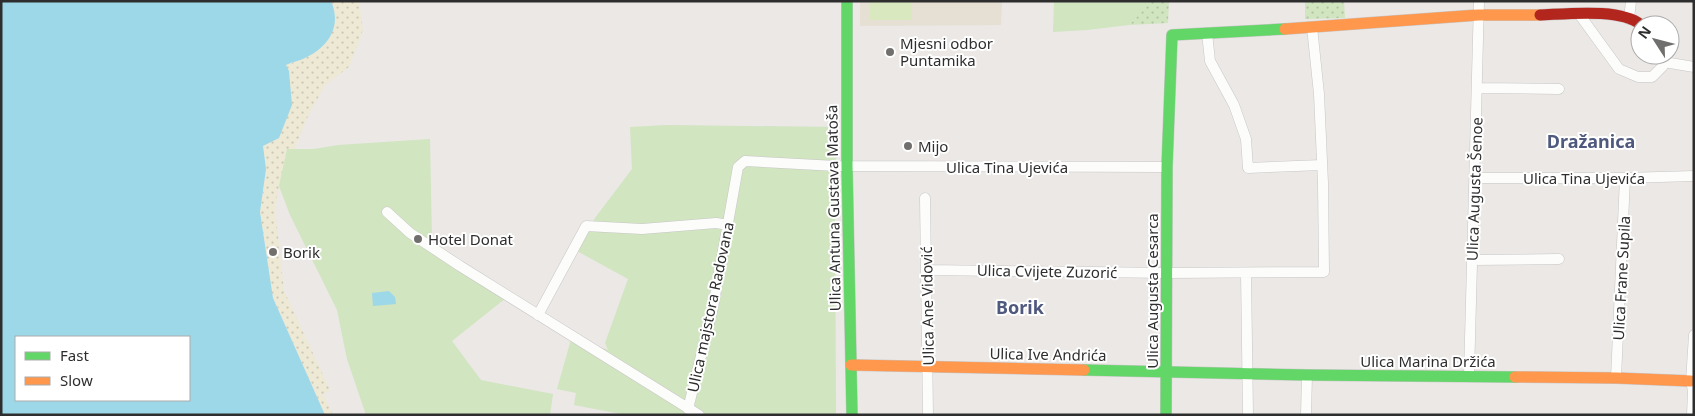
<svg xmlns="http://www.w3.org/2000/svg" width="1695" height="416" viewBox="0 0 1695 416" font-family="'Noto Sans',sans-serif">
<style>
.education{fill:#e5dfd4}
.grass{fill:url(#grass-dots)}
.sand{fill:url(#sand-dots)}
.park{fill:#d0e5c0}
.pitch{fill:#d9e8be}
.water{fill:#9dd8e8;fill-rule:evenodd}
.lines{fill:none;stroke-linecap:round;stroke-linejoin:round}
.street-casing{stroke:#c8c6c7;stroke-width:11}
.fast-casing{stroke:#c8c6c7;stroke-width:12}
.slow-casing{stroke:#c8c6c7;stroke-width:12}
.jam-casing{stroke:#c8c6c7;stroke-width:12}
.street{stroke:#fcfcfb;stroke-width:10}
.fast{stroke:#63d668;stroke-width:11}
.slow{stroke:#ff974d;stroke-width:11}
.jam{stroke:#b3261e;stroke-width:11}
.poi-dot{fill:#706f6e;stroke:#fff;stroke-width:2}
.labels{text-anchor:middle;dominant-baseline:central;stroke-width:4;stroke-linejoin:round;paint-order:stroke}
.poi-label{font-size:15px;fill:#2e2e2e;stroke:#fff;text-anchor:start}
.street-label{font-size:15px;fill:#2e2e2e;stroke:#fff}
.quarter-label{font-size:18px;font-weight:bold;fill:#4f597e;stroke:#fff}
</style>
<defs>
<pattern id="grass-dots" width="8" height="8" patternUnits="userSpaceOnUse" patternTransform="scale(1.25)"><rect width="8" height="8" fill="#d0e5c0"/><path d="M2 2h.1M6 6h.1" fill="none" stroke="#b3c5a5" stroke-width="1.8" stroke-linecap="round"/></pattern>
<pattern id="sand-dots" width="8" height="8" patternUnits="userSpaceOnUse" patternTransform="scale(1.25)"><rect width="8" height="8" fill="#eee9d4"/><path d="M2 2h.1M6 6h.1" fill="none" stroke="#ccc8b6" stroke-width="1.8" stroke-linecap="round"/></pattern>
</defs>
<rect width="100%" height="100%" fill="#ebe8e5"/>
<path class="education" d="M860,1h142l-1,24 -141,1z"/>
<path class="grass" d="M1148,1h21l-1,22 -39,2 19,-20z
M1305,1h39l1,17 -40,1z"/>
<path class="sand" d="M331,1h28l4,29 -14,37 -24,18 -17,31 -29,70 -4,23 9,82 46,99 -7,4 10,21h-8l-52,-117 -13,-86 6,-43 -3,-23 16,-8 7,-73 20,-7 29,-47z"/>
<path class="park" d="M1054,1h94v4l-19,20 -42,5 -34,2z
M666,125l171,2 -2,73 1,215h-210l-52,-10 2,-12 -19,-4 15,-53 36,14 -3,-7 23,-64 -51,-28 18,-33 37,-49 -2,-42z
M430,139l2,102 74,57 -54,43 29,39 72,14 -3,21h-184l-19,-56 -10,-49 -47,-95 -11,-29 8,-37h27l24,-4z"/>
<path class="pitch" d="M870,1h42v19h-42z"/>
<path class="water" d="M1,1h330c11,25 -2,46 -26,57 -6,3 -13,4 -19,7l3,6 3,34 -13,33 -16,8 3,23 -6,43 13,86 52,117h-324zM16,337h173v63h-173z
M389,291l6,6 1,7 -23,2 -1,-13z"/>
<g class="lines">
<defs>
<path id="street" d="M1579,14l40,55 19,8h14l11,-11v-11
M1629,19l2,-18
M1207,33l3,28 24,44 12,34 2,29 74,-3
M1664,62l30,5
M1477,88l82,1
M1475,178h150l69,-2
M925,198l3,217
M387,212l23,21 50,33 239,149
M1472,260l87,-1
M927,270l240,3 157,-1 -1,-89 -4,-89 -7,-67
M1246,273l2,142
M538,315l48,-89 56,3 74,-6 13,2
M1469,376l10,-375
M1616,378l9,-200
M688,409l25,-102 25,-140 7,-6 91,5 331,1
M1306,415l1,-40
M1692,415l1,-24 -2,-10 3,-46"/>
<path id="fast" d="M847,1v165l5,249
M1084,370l223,5 208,2
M1166,415l1,-248 5,-132 113,-6"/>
<path id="slow" d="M1285,29l193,-14h62
M851,365l233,5
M1515,377l101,1 75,3"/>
<path id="jam" d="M1540,15c27,-1 81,-7 101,10"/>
</defs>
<use href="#street" class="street-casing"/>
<use href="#fast" class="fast-casing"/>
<use href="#slow" class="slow-casing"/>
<use href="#jam" class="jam-casing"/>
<use href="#street" class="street"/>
<use href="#fast" class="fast"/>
<use href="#slow" class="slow"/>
<use href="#jam" class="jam"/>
</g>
<g class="poi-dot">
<circle cx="890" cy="52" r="5"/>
<circle cx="908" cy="146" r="5"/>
<circle cx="418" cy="239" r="5"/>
<circle cx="273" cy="252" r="5"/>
</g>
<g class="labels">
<g class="poi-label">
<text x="900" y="43">Mjesni odbor<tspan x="900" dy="17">Puntamika</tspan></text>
<text x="918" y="146">Mijo</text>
<text x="428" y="239">Hotel Donat</text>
<text x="283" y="252">Borik</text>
</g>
<g class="street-label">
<text x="1007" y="167">Ulica Tina Ujevića</text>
<text x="1584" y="178">Ulica Tina Ujevića</text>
<text transform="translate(1474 189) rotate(-88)">Ulica Augusta Šenoe</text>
<text transform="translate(833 208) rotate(-91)">Ulica Antuna Gustava Matoša</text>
<text transform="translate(1047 271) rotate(1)">Ulica Cvijete Zuzorić</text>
<text transform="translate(1621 278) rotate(-87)">Ulica Frane Supila</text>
<text transform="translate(1152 291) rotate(-90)">Ulica Augusta Cesarca</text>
<text transform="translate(927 306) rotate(-91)">Ulica Ane Vidović</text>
<text transform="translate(710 307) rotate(-78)">Ulica majstora Radovana</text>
<text transform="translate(1048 354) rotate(1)">Ulica Ive Andrića</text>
<text x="1428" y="361">Ulica Marina Držića</text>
</g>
<g class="quarter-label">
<text x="1591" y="141">Dražanica</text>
<text x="1020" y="307">Borik</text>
</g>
</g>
<rect width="1695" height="416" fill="none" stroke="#2e2e2e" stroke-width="5"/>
<rect x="15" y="336" width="175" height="65" fill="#ffffff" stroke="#ababab"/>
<rect x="25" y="352" width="25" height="8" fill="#63d668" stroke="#ababab"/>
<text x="60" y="361" font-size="15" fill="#2e2e2e">Fast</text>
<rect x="25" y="377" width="25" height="8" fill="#ff974d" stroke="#ababab"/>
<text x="60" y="386" font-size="15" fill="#2e2e2e">Slow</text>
<g transform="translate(1655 40) rotate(306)"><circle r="24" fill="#ffffff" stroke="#ababab"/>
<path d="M0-4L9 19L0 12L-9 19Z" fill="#706f6e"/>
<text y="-8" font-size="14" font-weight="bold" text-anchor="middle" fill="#2e2e2e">N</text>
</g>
</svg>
